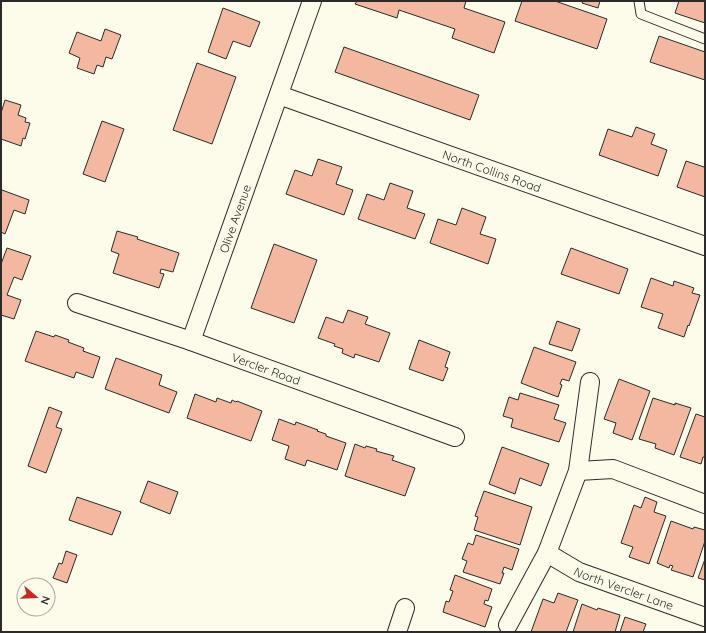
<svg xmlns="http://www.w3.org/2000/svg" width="706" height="633" viewBox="0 0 706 633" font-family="Quicksand,sans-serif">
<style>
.building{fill:#f2b8a0;stroke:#2b2b2b}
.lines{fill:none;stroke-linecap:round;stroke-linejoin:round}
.lane-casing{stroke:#2b2b2b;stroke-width:11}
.street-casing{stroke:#2b2b2b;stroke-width:20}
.lane{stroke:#fdfbea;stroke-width:9}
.street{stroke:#fdfbea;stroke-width:18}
.labels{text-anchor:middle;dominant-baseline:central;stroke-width:3;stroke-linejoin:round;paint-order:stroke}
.street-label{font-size:12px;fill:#2b2b2b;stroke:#fdfbea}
</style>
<rect width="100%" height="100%" fill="#fdfbea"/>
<path class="building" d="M357,1h109l-2,7 41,14 -11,31 -42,-15 3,-9 -56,-19 -2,8 -42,-14z
M522,1h33l52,18 -10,30 -82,-28z
M583,1h17l-2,7 -16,-5z
M679,1h26v22l-30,-10z
M223,8l37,14 -10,25 -17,-6 -7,18 -18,-7z
M105,29l16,6 -9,24 -6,-2 -3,10 -6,-2 -3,9 -17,-6 3,-10 -11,-5 8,-21 24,9z
M659,36l46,16v28l-55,-18z
M344,47l135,48 -9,25 -135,-48z
M197,63l39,14 -24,67 -39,-14z
M5,100l16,5 -3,10 8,3 -1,4 5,1 -5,16 -2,-1 -2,8 -20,-7v-26z
M102,121l22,8 -19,53 -22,-8z
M636,127l19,7 -4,10 16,6 -9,26 -59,-21 9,-26 24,8z
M318,159l24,8 -6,17 17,6 -9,25 -58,-21 9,-24 17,6z
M686,161l18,6 1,-2v32l-28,-10z
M390,183l23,8 -6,17 18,6 -10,25 -57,-20 9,-25 17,6z
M2,190l27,10 -4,14 -11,-4 -9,24 -4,-2v-39z
M462,208l24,9 -6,17 16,5 -8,25 -58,-21 8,-24 18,6z
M117,231l21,6 -1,2 42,14 -6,19 -12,-3 -1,4 4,1 -5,14 -46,-15 6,-19 -8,-3z
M274,244l43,16 -23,63 -43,-15z
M7,248l24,8 -9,24 -8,-3 -7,18 14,5 -7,19 -13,-4v-51z
M571,248l57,21 -9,25 -58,-20z
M651,278l22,8 1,-5 20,7 -2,5 8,2 -11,31 -1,-1 -4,12 -26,-9 5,-14 -22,-7z
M348,310l20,7 -3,7 25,9 -11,29 -24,-8 -1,4 -12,-5 1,-4 -9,-3 1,-2 -17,-6 8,-21 17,6z
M557,321l23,8 -8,22 -23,-7z
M36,331l18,6 1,-2 14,5 -1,2 16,6 -1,3 17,6 -7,21 -17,-6 -2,6 -49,-17z
M419,340l31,12 -5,15 3,1 -5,13 -34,-12z
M534,347l42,15 -7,19 -7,-2 -2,5 2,1 -4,12 -37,-14z
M116,358l46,17 -3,10 18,7 -8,21 -64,-24z
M619,379l31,12 -18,49 -19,-7 3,-10 -12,-4z
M520,393l39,12 -5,14 12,4 -7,19 -48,-15 2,-8 -10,-3 6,-19 9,3z
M195,394l21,8 1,-4 14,5 1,-3 4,2 1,-1 25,10 -11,30 -64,-23z
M653,398l22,7v-2l16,5 -17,47 -19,-7 1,-4 -17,-5z
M49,407l13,5 -6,15 6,2 -16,44 -18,-7z
M696,414l9,3v40h-2l-2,7 -21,-7z
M279,419l16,6 1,-3 22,8 -1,1 9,3v2l20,7 -9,27 -30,-10 -2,6 -20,-7 4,-13 -17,-6z
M355,444l10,4 1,-2 11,3 -1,2 18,5 -2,4 23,8 -10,28 -60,-20z
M502,447l47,17 -8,22 -21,-8 -5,16 -26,-10z
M148,481l30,11 -8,22 -30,-12z
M484,491l48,16 -12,38 -46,-15 4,-13 -3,-1z
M77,497l44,15 -9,23 -43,-15z
M645,497l12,5 -3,10 12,4 -17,48 -20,-7 4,-10 -12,-4 13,-38 7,3z
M671,521l22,8 1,-2 11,3v11l-12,36 -22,-7 2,-4 -3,-1 -1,3 -12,-5z
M476,535l43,14 -7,21 -8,-3 -2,6h2l-4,11 -37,-12 4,-11 -5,-2 6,-16 5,2z
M66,551l11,4 -10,28 -14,-5 6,-15 3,1z
M705,559v21l-7,-2z
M455,575l37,14 -4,12 -3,-1 -1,4 8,3 -7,20 -42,-15 3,-11 3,1 4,-11 -3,-1z
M558,593l20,7 -12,32h-35l12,-33 11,4z
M582,604l15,6 1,-2 22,7 -5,17h-42z
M625,617l21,7 -3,8h-23z"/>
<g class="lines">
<defs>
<path id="lane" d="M639,1l2,13 64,25"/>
<g id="street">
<path id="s1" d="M279,95l426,151"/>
<path id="s2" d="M77,303l114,38 264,96"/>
<path id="s3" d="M191,341l121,-340"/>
<path d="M578,471l35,-2 92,35"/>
<path id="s4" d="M547,553l32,19 126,45"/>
<path d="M508,625l39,-72 31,-82 12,-89"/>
<path d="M397,632l8,-24"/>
</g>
</defs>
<use href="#lane" class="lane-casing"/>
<use href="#street" class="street-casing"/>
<use href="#lane" class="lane"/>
<use href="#street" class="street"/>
</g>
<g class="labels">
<g class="street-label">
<text stroke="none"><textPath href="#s1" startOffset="226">North Collins Road</textPath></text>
<text stroke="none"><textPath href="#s3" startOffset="130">Olive Avenue</textPath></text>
<text stroke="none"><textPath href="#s2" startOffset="200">Vercler Road</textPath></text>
<text stroke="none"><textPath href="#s4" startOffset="85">North Vercler Lane</textPath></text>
</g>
</g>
<rect width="706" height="633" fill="none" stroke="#2b2b2b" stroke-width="4"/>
<g transform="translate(36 597) rotate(109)"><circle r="19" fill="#fdfbea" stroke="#a9a89e"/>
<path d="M0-3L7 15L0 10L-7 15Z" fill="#c62828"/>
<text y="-6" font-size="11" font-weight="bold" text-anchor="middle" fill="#2b2b2b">N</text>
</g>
</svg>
